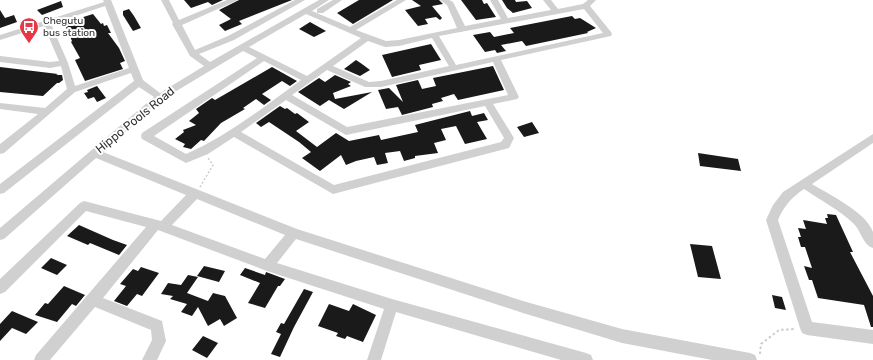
<svg xmlns="http://www.w3.org/2000/svg" width="873" height="360" viewBox="0 0 873 360" font-family="Rubik,sans-serif">
<style>
.building{fill:#1a1a1a}
.lines{fill:none;stroke-linecap:round;stroke-linejoin:round}
.path-far1{stroke:#cdcdcd;stroke-width:1.5;stroke-dasharray:2 2;stroke-linecap:butt}
.path{stroke:#cdcdcd;stroke-width:2;stroke-dasharray:2.5 2.5;stroke-linecap:butt}
.minor{fill:#d0d0d0;fill-rule:evenodd}
.labels{text-anchor:middle;dominant-baseline:central;stroke-width:4;stroke-linejoin:round;paint-order:stroke}
.far-poi-label{font-size:10px;fill:#333;stroke:#fff;text-anchor:start}
.street-label{font-size:12px;fill:#333;stroke:#fff}
</style>
<rect width="100%" height="100%" fill="#fff"/>
<path class="building" d="M184,0h39l-11,5 -4,-3 -17,6z
M239,0h53l-53,21 3,3 -17,7 -6,-6 12,-6 -12,-9z
M359,0h34l-40,24 -16,-11z
M412,0h27l4,4 -11,2 10,12 -2,2 -4,-3 -11,2 3,5 -10,2 -13,-16 16,-4z
M461,0h21l2,4 3,-1 9,14 -20,3z
M502,0h13l1,2 11,-1 5,7 -19,5 -6,-5z
M61,1l2,6 -21,8 -5,-5z
M129,9l5,7 7,12 -8,3 -10,-16v-4z
M0,10l5,8 9,-3 3,7 -17,6z
M93,14l8,10 2,-1 1,3 3,-1 4,8h-3l11,15 6,13 -5,2 3,6 -38,12 -10,-21 5,-2 -9,-16 1,-1 -8,-18z
M572,16l3,3 5,-1 16,10 -9,4 1,1 -62,13 -4,-5 -21,4 5,6 -9,2 -2,-3 -10,2 -12,-17 17,-3 4,5 20,-4 -4,-5z
M310,22l16,9 -12,6 -15,-8z
M431,44l10,16 -22,5 2,5 -29,7 -10,-22z
M356,60l6,4 8,6 -10,6 -16,-7z
M493,66l11,24 -46,10 -4,-6 -13,4 2,3 -11,3 1,3 -31,8 -4,-8 -12,2 -8,-19 11,-2 14,14 -7,-17 22,-5 4,9 14,-3 -3,-8z
M0,67l58,7 -2,1h6l1,5 -4,3h-2l-14,13 -43,-4z
M272,67l25,14 -7,5 -8,-5 -20,13 9,6 -7,5 -8,-6 -13,9 2,1 -24,14 -17,18 -3,-1 -10,9 -8,-2 2,-3 -10,-5 9,-7 -1,-2 13,-5 -7,-4 10,-8 -3,-4 16,-11 3,2z
M335,75l16,7 -3,2 3,2 -18,7 2,6 37,-7 -28,17 -15,-9 -9,6 -22,-14 21,-14 6,4z
M97,86l9,12 -9,4 -3,-5 -6,2 -4,-6 4,-1 -1,-2z
M280,106l5,3 2,-1 8,6 2,-1 12,9 -13,9 21,16 19,-14 13,8 30,-6 2,5 37,-8 -3,-7 55,-14 2,5 12,-3 4,7 -11,2 10,17 -22,5 -9,-18 -15,3 5,11 -12,3 4,10 -23,3v2l-11,3 -4,-10 -15,2 3,10 -11,2 -3,-8 -18,4 -10,4 -5,-10 -21,16 -18,-13 9,-6 -12,-10 -30,-20 -8,5 -5,-4z
M532,122l7,11 -15,4 -7,-10z
M698,153l40,6 3,12 -41,-5z
M827,214l9,1 17,37h-3l23,44v31h-2l-7,-22 -46,-7 -6,-18h-3l-5,-14 8,2 -7,-21h-4l-3,-10h3l-3,-9 8,1 -3,-9 24,4 -2,-6h3z
M79,225l34,15 14,5 -8,10 -29,-12 -2,2 -21,-9z
M690,244l22,2 9,33 -23,-2z
M51,258l16,7 -10,10 -16,-7z
M204,266l21,5 -6,11 -22,-6z
M141,267l18,6 -17,23 -5,-2 -10,12 -13,-5 12,-15 -6,-2 13,-15 5,2z
M245,268l20,7 1,-3 19,7 -5,7h-2l-13,22 -17,-5 12,-20 -20,-8z
M188,275l10,2 -11,16 21,8 5,-8 12,3 12,22 -13,8 -4,-7 -12,7 -10,-19 -6,9 -11,-4 6,-8 -17,-5 3,-3 -12,-2 7,-11 13,2z
M64,286l21,9 -9,11 -4,-2 -15,18 -22,-7 10,-12 3,1z
M304,289l9,3 -19,35 -14,30 -9,-3 10,-20 -5,-2 5,-9 3,1z
M772,295l10,2 4,13 -11,-2z
M329,304l20,7 4,-7 23,11 -13,27 -16,-6 -2,3 -9,-3 2,-3 -20,-7z
M12,311l26,11 -12,12 -14,-6 -12,13v-17z
M203,336l15,7 -11,15 -15,-8z"/>
<g class="lines">
<path class="path-far1" d="M200,187l13,-22 -5,-7"/>
<path class="path" d="M760,354l1,-10 18,-14 16,-1"/>
<path class="minor" d="M103,0h8l32,80 17,13 44,-27 -14,-10 -18,-32 1,-1 -12,-23h8l10,20 48,-20h11l-56,25 13,25 33,-14 67,-36h10l-71,40 -35,14 11,8 109,-62h10l-17,11 38,16 47,-27h9l-50,30 30,11 13,-1 58,-12 -10,-23 -7,-5h9l4,2 12,24 36,-7 -11,-19h8l10,18 43,-8 -8,-10h8l7,9 25,-5 5,-4h8l-6,6 21,26 1,2 -1,2 -110,24 18,37 -2,2 -24,5 21,34 -5,10 -176,46 -99,-57 -26,17 -22,9 -44,-24 -1,-3 1,-3 115,-75 -14,-7 -80,48 -60,53 194,77 226,72 99,28 128,24 5,2 2,5h-45l-90,-17 -99,-30 -227,-74 -19,24 115,36 194,54 5,2 2,5h-32l-165,-48 -15,48h-14l17,-51 -117,-38 -109,-41 -55,68 59,23 4,20 -9,19h-15l10,-20 -1,-10 -56,-23 -45,53h-16l2,-5 110,-128 -60,-16 -81,81 -5,2v-15l80,-76 4,-2 77,20 25,-26 -90,-37 -92,81 -4,1v-12l154,-131 -15,-10 -135,106 -4,1v-10l134,-103 -3,-8 -56,19 -71,61 -4,1v-10l38,-30 -38,-5v-6l45,5 22,-19 -6,-23 -11,2 -50,-6v-6l50,6 9,-1 -15,-35 -44,14v-5l104,-33zM105,6l24,62 -54,18 -7,-23 -17,-39zM584,9l19,24 -147,32 -17,-29zM306,14l55,24 -54,38 -58,-29zM432,38l17,28 -68,15 -12,1 -36,-16 35,-25 17,6 14,-1zM264,61l37,19c-36,26 -73,56 -115,74l-32,-18zM493,62l15,33 -161,32 -55,-32 35,-25 38,17h16zM286,100l60,35 139,-29 19,32 -3,4 -167,43 -93,-53zM197,199l88,36 -20,24 -93,-34z
M333,0h9l-19,13h-6v-4z
M873,134v9l-61,41c18,11 54,28 61,48 0,5 0,12 0,16 -10,-3 -12,-17 -19,-24 -14,-14 -34,-24 -50,-35 -13,9 -20,17 -26,31l34,102 61,8v14l-66,-9 -5,-2 -2,-5 -34,-108 7,-15 10,-13z"/>
</g>
<defs>
<symbol id="bus-pin" viewBox="-11 -11 22 30"><path d="M0 17L-7.5 6A9.5 9.5 0 1 1 7.5 6Z" fill="#e63946" stroke="#fff"/><path d="M-5-6H5V4H4V6H2V4H-2V6H-4V4H-5ZM-3.5-4V0h7V-4ZM-3.5 1.2v1.5H-2V1.2ZM2 1.2v1.5H3.5V1.2Z" fill="#fff"/></symbol>
</defs>
<g fill-rule="evenodd">
<use href="#bus-pin" x="18" y="16" width="22" height="30"/>
</g>
<g class="labels">
<g class="far-poi-label">
<text x="43" y="21">Chegutu<tspan x="43" dy="12">bus station</tspan></text>
</g>
<g class="street-label">
<text transform="translate(135 120) rotate(-39)">Hippo Pools Road</text>
</g>
</g>
</svg>
